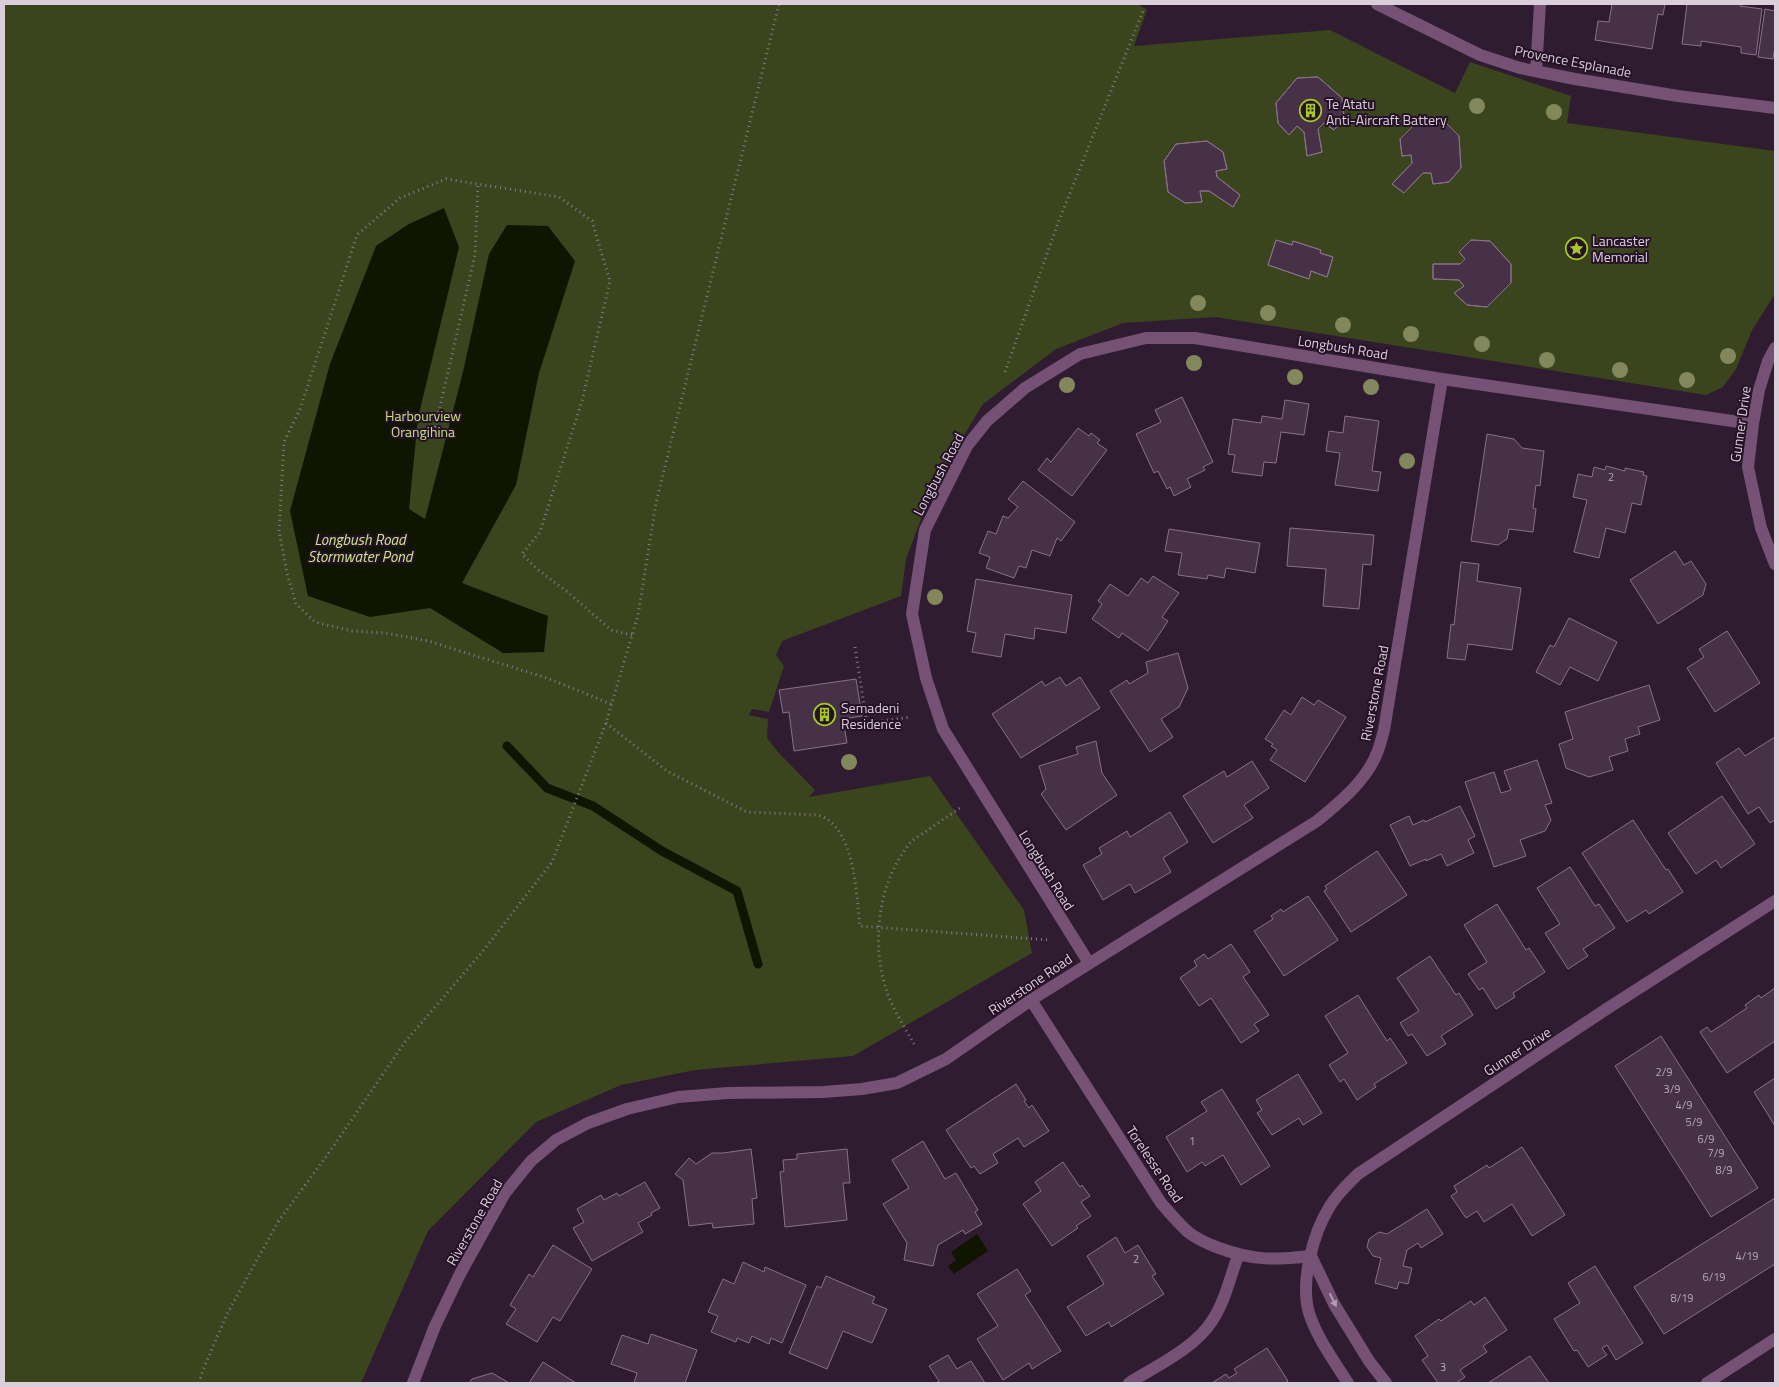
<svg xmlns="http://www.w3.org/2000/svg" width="1779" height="1387" viewBox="0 0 1779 1387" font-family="'Titillium Web',sans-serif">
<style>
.green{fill:#3a441d}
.water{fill:#101502}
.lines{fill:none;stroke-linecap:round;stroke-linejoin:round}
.stream{stroke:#101502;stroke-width:9}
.building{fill:#473147;stroke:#887089}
.path{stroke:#897889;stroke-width:3;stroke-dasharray:1 4;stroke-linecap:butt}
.minor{stroke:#745175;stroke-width:12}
.tree{fill:#82885b}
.oneway{fill:#b29cb2}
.labels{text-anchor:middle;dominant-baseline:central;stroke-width:4;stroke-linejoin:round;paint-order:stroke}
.number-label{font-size:11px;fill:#b6a7b6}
.street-label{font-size:14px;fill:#dbcedb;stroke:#261227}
.poi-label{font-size:14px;fill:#dbcedb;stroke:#261227;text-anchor:start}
.park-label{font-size:14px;fill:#c5e07d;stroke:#261227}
.water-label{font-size:15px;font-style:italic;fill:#cde985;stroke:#261227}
</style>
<rect width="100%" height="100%" fill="#301c31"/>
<path class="green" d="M4,4h1134l9,6 -13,36 196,-16 125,63 15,-31 101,34 -4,27 208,28v143l-23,36 -16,39 -13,18 -17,8 -490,-78 -93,6 -67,26 -73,55 -49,81 -28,74 -5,37 -119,45 -6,14 8,11 -15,46 -17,-3 -3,6 19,4 -1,19 11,14 37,38 -6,7 121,-21 94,134 8,43 -179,103 -158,14 -74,15 -85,37 -108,109 -67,152h-357z"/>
<path class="water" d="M444,208l15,39 -41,171 -9,91 16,10 38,-147 26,-118 18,-29 41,1 27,35 -36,112 -23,112 -54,98 86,33 -4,36 -41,1 -73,-45 -60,9 -62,-21 -18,-85 40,-147 46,-118 33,-22z
M977,1234l11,17 -34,23 -6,-8 8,-6 -5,-8z"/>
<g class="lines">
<path class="stream" d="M507,746l40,42 46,18 69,45 75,40 21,73"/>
</g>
<path class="building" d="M1612,4h53l-2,11 -5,-1 -6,35 -57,-9 3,-19 11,1z
M1687,4h54l-1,2 22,3 -6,46 -15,-2v-6l-40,-6v5l-19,-2z
M1765,9l10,2v41h-1l-1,7 -15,-2z
M1318,77l24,21 2,20 -10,12 -10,-7 -6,6 4,23 -15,4 -3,-24 -7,-6 -8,9 -11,-12 -2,-20 21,-25z
M1318,77l24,21 2,20 -10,12 -10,-7 -6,6 4,23 -15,4 -3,-24 -7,-6 -8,9 -11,-12 -2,-20 21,-25z
M1446,123l13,13 2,32 -12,14 -16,2 -2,-11h-8l-19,20 -12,-9 20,-21 -1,-8 -9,1 -2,-17 14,-14z
M1446,123l13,13 2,32 -12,14 -16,2 -2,-11h-8l-19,20 -12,-9 20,-21 -1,-8 -9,1 -2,-17 14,-14z
M1207,141l16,11 4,17 -11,2 1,6 23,18 -7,12 -24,-16h-9l2,11 -17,1 -17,-11 -4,-31 12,-17z
M1207,141l16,11 4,17 -11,2 1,6 23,18 -7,12 -24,-16h-9l2,11 -17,1 -17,-11 -4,-31 12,-17z
M1276,240l16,5 1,-4 28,9 -1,3 13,4 -6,20 -16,-6 -2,8 -41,-14z
M1276,240l16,5 1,-4 28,9 -1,3 13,4 -6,20 -16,-6 -2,8 -41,-14z
M1471,240l19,1 21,23v19l-24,24 -20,-2 -13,-12 10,-7 -5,-6 -26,-1v-15h27l5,-5 -6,-7z
M1471,240l19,1 21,23v19l-24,24 -20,-2 -13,-12 10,-7 -5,-6 -26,-1v-15h27l5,-5 -6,-7z
M1182,397l31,65 -10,5 2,3 -18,9 4,8 -17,9 -4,-9 -3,2 -9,-18 -4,2 -18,-39 25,-12 -6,-12z
M1285,400l24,4 -5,31 -23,-3 -5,31 -12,-1 -2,14 -30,-4 3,-17 -7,-1 5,-35 28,4 1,-7 20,3z
M1345,416l34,5 -7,50 9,1 -3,19 -43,-6 5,-32 -14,-2 3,-20 14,2z
M1078,428l11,8 2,-3 9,7 -3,3 10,7 -35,46 -34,-26 9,-12 4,4z
M1487,434l27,5 8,9 22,3 -4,35 -4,-1 -3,23 3,1 -3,23 -24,-3 -2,10 -9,6 -27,-4z
M1606,466l19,5v-3l19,4 -1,3 4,1 -6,29 -9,-2 -7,30 -19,-5 -7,30 -25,-6 13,-52 -14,-3 5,-23 14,3 2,-10 11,3z
M1023,481l52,41 -14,19 -4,-3 -7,18 -18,-6 -6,18 -7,-2 -5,12 -28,-10 4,-11 -11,-4 9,-22 8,3 7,-18 5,2 10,-11 -10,-8z
M1290,528l84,7 -3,30 -8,-1 -4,45 -36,-3 3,-37 -39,-3z
M1169,529l91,14 -5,30 -29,-5 -2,10 -16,-3 -1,4 -29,-4 4,-22 -17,-2z
M1675,551l9,14 7,-4 15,23 -3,11 -45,29 -28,-44z
M1461,562l18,2 -2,17 44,7 -9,62 -44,-6 -3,16 -18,-2 4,-34 3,1z
M1153,576l26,17 -17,24 6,4 -20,30 -26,-18 -3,5 -27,-19 10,-15 -4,-3 12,-17 18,12 13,-18 7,5z
M976,579l96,16 -6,38 -31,-5 -1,11 -29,-5 -4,23 -29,-5 4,-19 -9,-2z
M1569,618l48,24 -19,39 -28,-14 -10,18 -24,-13 14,-27 4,2z
M1727,631l33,52 -45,29 -28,-44 17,-11 -5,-8z
M1178,653l10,35 -9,19 -18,12 12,18 -23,15 -40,-61 17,-11 2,4 19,-11 -2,-11z
M1060,677l6,9 14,-9 20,31 -79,50 -29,-44 50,-33 3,5z
M856,679l6,37 -19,3 4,24 -53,8 -5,-39 -6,1 -4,-23z
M1649,685l11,35 -22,7 2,7 -15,5 3,12 -19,6 4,13 -24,7 -23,-9 -7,-24 14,-5 -8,-27z
M1302,697l12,8 4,-5 28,17 -41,65 -35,-22 7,-10 -6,-4 2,-2 -8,-5 19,-29 7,5z
M1775,737v83l-5,3 -11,-16 -11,7 -32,-51 23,-15 6,8z
M1096,741l6,32 15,22 -51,35 -25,-36 5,-5 -7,-23 39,-12 -2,-7z
M1537,760l15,43 -7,2 6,15 -6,11 -25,9 6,16 -32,11 -29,-85 29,-10 7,21 10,-3 -7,-19z
M1252,761l17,27 -25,17 9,13 -40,25 -30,-47 41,-25 3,6z
M1722,796l33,48 -34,24 -5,-8 -20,14 -28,-41z
M1460,806l15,30 -7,4 6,13 -27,13 -6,-12 -15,7v-2l-16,7 -20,-41 19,-9 4,9 11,-5 1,2z
M1170,812l18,30 -25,16 8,14 -36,21 -5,-9 -27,16 -20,-35 19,-11 -3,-6 28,-17 3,6z
M1633,820l33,50 2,-1 15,23 -34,22 -3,-4 -19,12 -45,-69z
M1377,851l30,44 -56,37 -27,-41 3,-2 -2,-3z
M1570,867l25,39 4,-2 16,24 -32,21 5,7 -20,13 -23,-36 15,-9 -23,-36z
M1308,896l30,44 -54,36 -30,-45 19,-12 -2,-3 10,-7 2,3z
M1497,904l29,46 3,-2 16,24 -32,21 2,4 -19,12 -13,-21 -4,2 -11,-16 19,-12 -23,-37z
M1231,944l19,28 -7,5 26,38 -15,9 5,7 -18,12 -30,-45 -12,8 -19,-28 17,-12 -3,-5 10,-7 4,5z
M1430,956l26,39 3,-2 14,22 -32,21 5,8 -19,12 -15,-22 -4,2 -8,-13 19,-12 -22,-33z
M1775,988v53l-48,32 -27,-41 7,-5 4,5 36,-24 -2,-3 14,-10 2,3z
M1358,995l29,46 3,-3 17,25 -33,21 2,3 -19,13 -13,-21 -4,3 -11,-17 19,-12 -23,-37z
M1661,1036l97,152 -47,29 -96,-151z
M1298,1074l24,39 -19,12 -4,-7 -27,17 -15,-22 5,-3 -6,-10z
M1775,1078v48l-21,-34z
M1016,1084l10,16 -2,1 5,7 3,-3 17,26 -25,16 -6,-9 -25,16 5,9 -18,11 -6,-8 -3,2 -25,-38z
M1222,1089l48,77 -29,19 -18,-30 -18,11 -3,-4 -15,10 -21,-35 41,-26 -6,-9z
M923,1141l22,38 11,-6 22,37 -3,2 7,12 -17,10 -2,-4 -25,15 -5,21 -29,-6 3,-17 -24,-39 26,-16 -17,-28z
M1522,1147l43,68 -33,21 -20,-32 -28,18 -7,-11 -11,7 -15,-22 6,-4 -3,-6 33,-21 2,3z
M751,1149l6,49 -5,1 2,25 -41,4 -1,-5 -23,3 -6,-46 -8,-6 14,-16 7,6 16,-11h11z
M847,1149l3,34h-7l4,37 -62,7 -5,-55 4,-1 -1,-11 14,-1v-5z
M1063,1162l17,25 2,-2 8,11 -9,6 10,14 -15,10 2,2 -26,18 -29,-42 18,-13 -6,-9z
M645,1182l15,26 -9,5 1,2 -14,8 5,9 -51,29 -19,-33 11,-6 -7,-13 24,-14 3,5 13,-7 2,3z
M1775,1198v66l-111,70 -30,-47z
M1427,1209l16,25 -22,14 -3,-5 -11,7 -4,16 9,2 -4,16 -9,-2 -2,7 -22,-6 6,-25 -8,-2 -6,-9 2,-8 10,-7 8,2z
M1116,1237l9,16 13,-8 18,29 -4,2 12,18 -53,33 -2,-5 -23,14 -19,-29 37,-23 -17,-28z
M553,1245l39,24 -32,52 -7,-4 -16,25 -31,-18 10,-15 -6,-4 19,-31 4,3z
M743,1262l21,10 1,-5 41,18 -24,58 -11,-5 -2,6 -17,-8 -3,7 -12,-5 -1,4 -25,-10 7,-16 -10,-4 15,-33 11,5z
M1595,1266l48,77 -27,17 -9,-15 -5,3 5,7 -19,12 -11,-17 -3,1 -20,-32 26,-16 -12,-20z
M1017,1269l14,22 -6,4 36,56 -29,18 -3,-6 -26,17 -26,-41 21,-13 -21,-32z
M826,1276l49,21 -3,6 15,6 -15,34 -29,-12 -16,38 -38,-16 28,-67 4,2z
M1485,1297l22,33 -24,16 4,6 -27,18 5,7 -9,6h-18l-16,-23 6,-4 -13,-20 24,-17 2,2 30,-20 3,4z
M651,1334l46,16 -12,33h-51l3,-10 -26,-9 11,-29 26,9z
M1267,1348l21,33 -3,2h-73l14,-9 3,4 8,-5 -3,-4z
M948,1355l9,14 14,-8 14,22h-49l3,-2 -10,-15z
M1530,1356l19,27h-61z
M543,1362l33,21h-47z
M492,1373l17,10h-40l3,-4z"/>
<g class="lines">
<path class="path" d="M1005,372l53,-149 85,-212
M433,437l42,-182 3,-71
M855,647l13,84
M611,704l-64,-26 -119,-37 -42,-8 -34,-2 -37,-9 -19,-18 -9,-31 -8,-42 5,-89 16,-33 57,-174 43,-37 46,-19 113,18 33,24 18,60 -28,120 -42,131 -18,22 15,15 33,25 41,36 21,5
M606,723l61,48 80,41 71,3c37,11 38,78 42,111l189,14
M867,723l44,-6
M914,1044c-9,-16 -23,-38 -28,-55 -15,-47 -8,-107 24,-146 4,-4 10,-8 15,-11 13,-9 26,-18 38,-26
M199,1383l4,-13 24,-56 51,-92 50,-68 77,-112 78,-91 69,-89 54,-139 32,-108 18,-112 123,-499"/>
<path class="minor" d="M1377,4l103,51 40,13 55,11 103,17 97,12
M1536,71l4,-67
M1775,348l-7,13 -9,29 -6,34 -5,43 13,61 14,36
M1089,963l-146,-234 -17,-51 -14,-64 13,-84 42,-84 20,-25 38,-33 55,-34 66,-16h49l247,41 311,45
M1031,1000l130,203c9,10 17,20 27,29 9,7 20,12 31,16 35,13 56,12 92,8
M1311,1256l23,48 35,57 17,22
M413,1383l22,-57 25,-52 45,-81 26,-32 25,-21 32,-17 39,-14 51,-12 50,-4 95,-1 39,-3 35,-6 49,-24 85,-59 286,-179c23,-19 49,-40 60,-68 3,-7 5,-16 7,-23l58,-351
M1129,1383c27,-17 66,-35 83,-62 13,-19 18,-44 26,-65
M1348,1383c-14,-22 -31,-45 -39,-70 -9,-31 4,-80 21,-107 7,-12 18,-22 28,-32l250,-166 167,-107
M1707,1383l68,-44"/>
</g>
<g class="tree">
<circle cx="1477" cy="106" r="8"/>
<circle cx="1554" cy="112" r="8"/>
<circle cx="1198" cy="303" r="8"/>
<circle cx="1268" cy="313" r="8"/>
<circle cx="1343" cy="325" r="8"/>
<circle cx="1411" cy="334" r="8"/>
<circle cx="1482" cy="344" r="8"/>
<circle cx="1728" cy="356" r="8"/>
<circle cx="1547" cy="360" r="8"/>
<circle cx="1194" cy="363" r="8"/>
<circle cx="1620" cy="370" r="8"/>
<circle cx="1295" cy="377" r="8"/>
<circle cx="1687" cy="380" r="8"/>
<circle cx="1067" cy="385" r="8"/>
<circle cx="1371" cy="387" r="8"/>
<circle cx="1407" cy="461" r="8"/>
<circle cx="935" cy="597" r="8"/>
<circle cx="849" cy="762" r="8"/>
</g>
<defs><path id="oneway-solid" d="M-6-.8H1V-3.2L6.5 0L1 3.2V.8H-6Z" transform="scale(1.25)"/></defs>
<use class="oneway" href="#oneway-solid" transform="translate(1333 1300) rotate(63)"/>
<defs>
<symbol id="building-ring" viewBox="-11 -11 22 22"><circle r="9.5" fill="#261227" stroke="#a6c822" stroke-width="1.5"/><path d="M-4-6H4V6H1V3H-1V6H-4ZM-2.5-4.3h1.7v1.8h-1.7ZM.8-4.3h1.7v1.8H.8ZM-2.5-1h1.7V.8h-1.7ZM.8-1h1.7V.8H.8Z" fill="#a6c822"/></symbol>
<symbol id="sight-ring" viewBox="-11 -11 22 22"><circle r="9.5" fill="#261227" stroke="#a6c822" stroke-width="1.5"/><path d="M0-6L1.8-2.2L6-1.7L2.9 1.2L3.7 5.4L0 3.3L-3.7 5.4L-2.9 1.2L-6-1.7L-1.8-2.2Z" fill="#a6c822"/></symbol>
</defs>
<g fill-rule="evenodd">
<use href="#building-ring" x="1298" y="98" width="25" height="25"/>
<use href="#sight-ring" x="1564" y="236" width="25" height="25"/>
<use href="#building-ring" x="812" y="702" width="25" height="25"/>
</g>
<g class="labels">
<g class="number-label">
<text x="1611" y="477">2</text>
<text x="1664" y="1072">2/9</text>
<text x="1672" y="1089">3/9</text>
<text x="1684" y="1105">4/9</text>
<text x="1694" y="1122">5/9</text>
<text x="1706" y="1139">6/9</text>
<text x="1192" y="1141">1</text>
<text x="1716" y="1153">7/9</text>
<text x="1724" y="1170">8/9</text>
<text x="1747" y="1256">4/19</text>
<text x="1136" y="1259">2</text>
<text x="1714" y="1277">6/19</text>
<text x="1682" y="1298">8/19</text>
<text x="1443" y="1367">3</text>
</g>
<g class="street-label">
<text transform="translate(1573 61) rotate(11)">Provence Esplanade</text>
<text transform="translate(1343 347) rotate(9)">Longbush Road</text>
<text transform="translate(1740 424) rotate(-82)">Gunner Drive</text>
<text transform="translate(938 474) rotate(-62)">Longbush Road</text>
<text transform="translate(1374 693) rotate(-79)">Riverstone Road</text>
<text transform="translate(1047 870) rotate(58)">Longbush Road</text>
<text transform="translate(1030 984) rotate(-34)">Riverstone Road</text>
<text transform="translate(1517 1051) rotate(-33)">Gunner Drive</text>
<text transform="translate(1155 1164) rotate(56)">Torelesse Road</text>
<text transform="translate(474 1222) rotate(-60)">Riverstone Road</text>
</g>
<g class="poi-label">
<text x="1326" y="103">Te Atatu<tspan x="1326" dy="16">Anti-Aircraft Battery</tspan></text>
<text x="1592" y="240">Lancaster<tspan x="1592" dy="16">Memorial</tspan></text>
<text x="841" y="707">Semadeni<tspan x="841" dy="16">Residence</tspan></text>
</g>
<g class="park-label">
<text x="423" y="415">Harbourview<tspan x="423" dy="16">Orangihina</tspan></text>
</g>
<g class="water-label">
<text x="360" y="539">Longbush Road<tspan x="360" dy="17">Stormwater Pond</tspan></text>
</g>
</g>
<rect width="1779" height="1387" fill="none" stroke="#dbcedb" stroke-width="10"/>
</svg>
